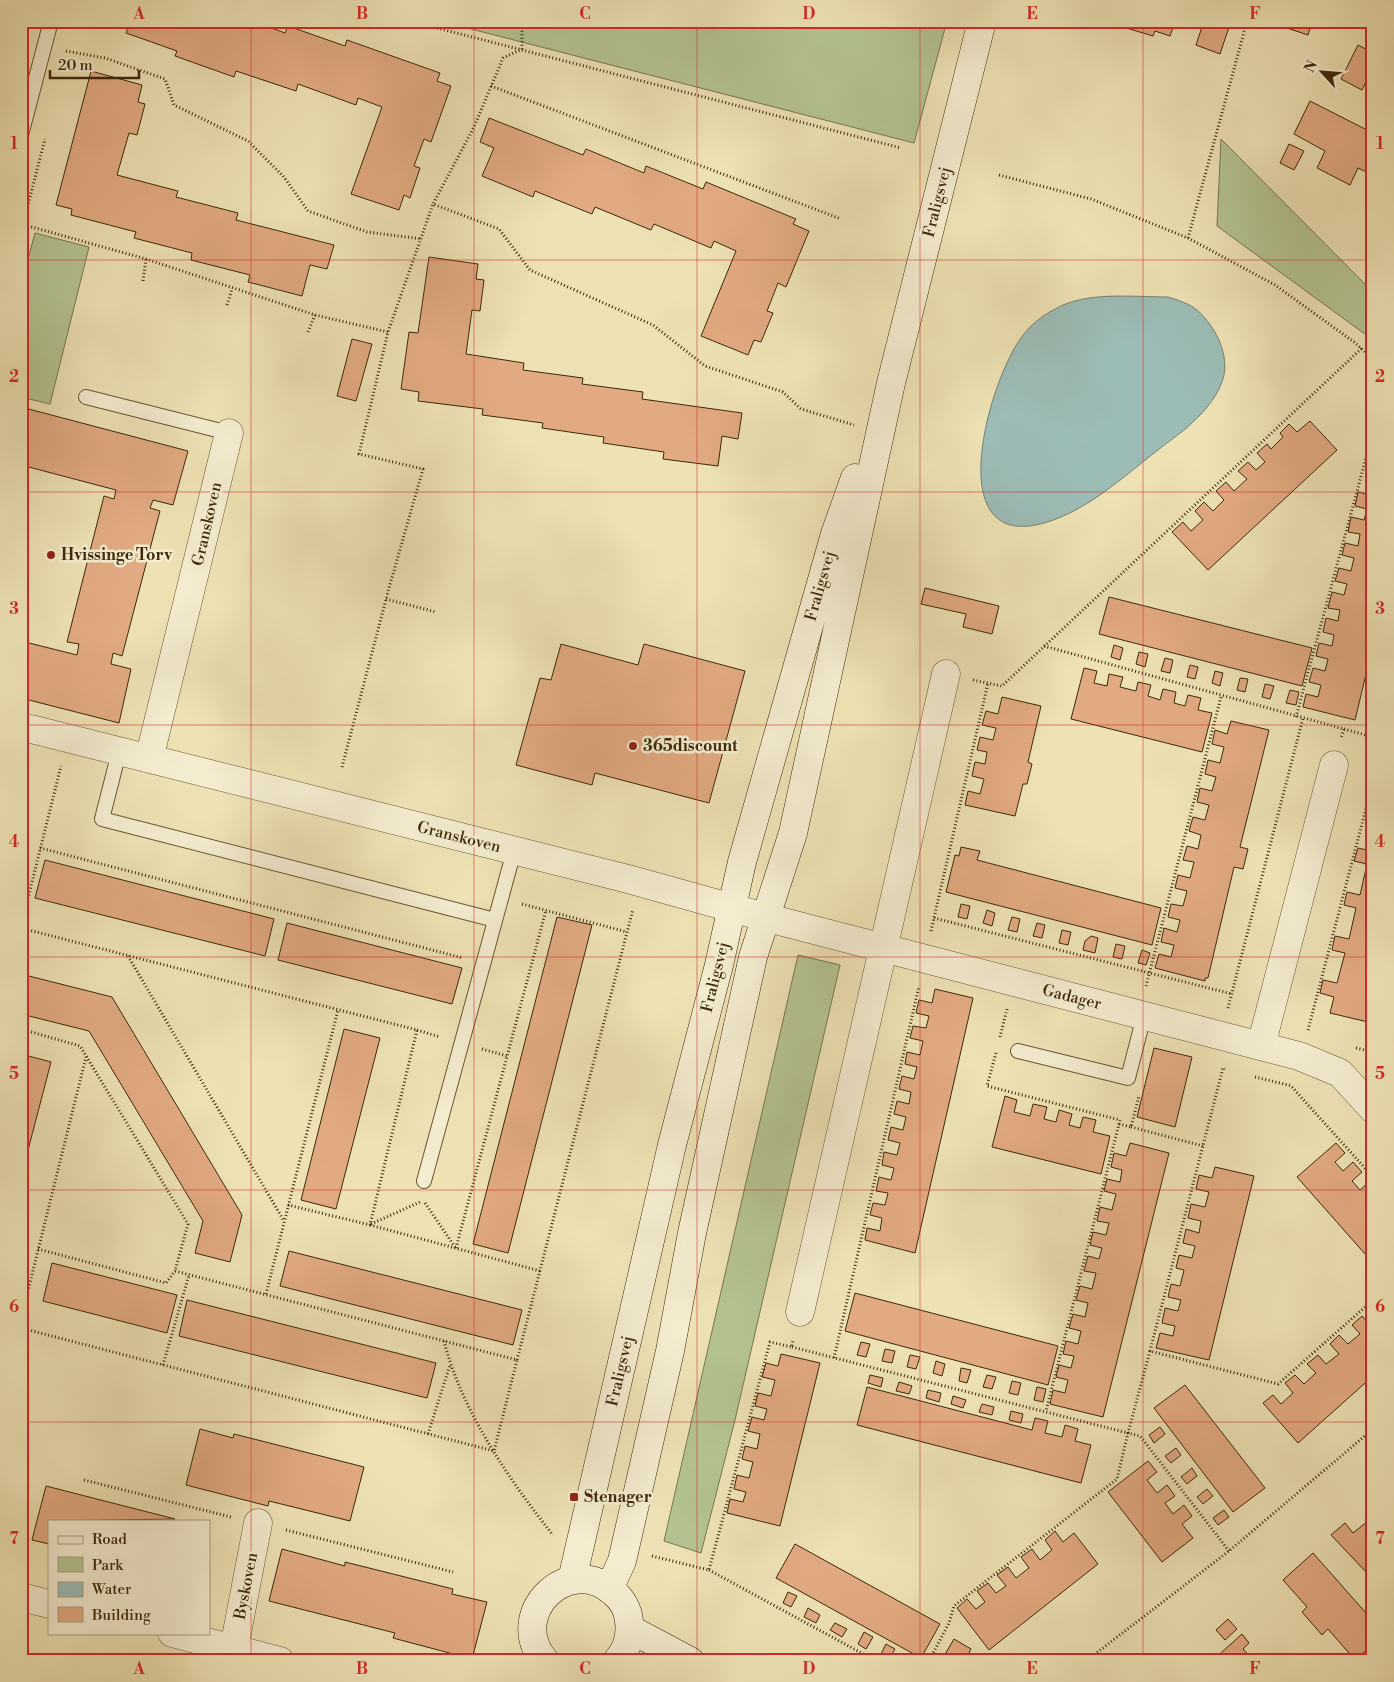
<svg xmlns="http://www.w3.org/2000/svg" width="1394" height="1682" viewBox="0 0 1394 1682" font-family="'Libre Bodoni',serif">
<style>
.green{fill:#b4c491;stroke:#78764e}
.water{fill:#9cbcb6;stroke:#768171}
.building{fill:#e2aa82;stroke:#3d290a}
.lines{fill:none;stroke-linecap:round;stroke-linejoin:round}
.lane-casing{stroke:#695735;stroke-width:16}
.street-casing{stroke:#695735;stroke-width:29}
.secondary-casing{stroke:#3d290a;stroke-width:29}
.path{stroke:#3d290a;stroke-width:3;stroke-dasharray:1 2.5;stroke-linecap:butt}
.lane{stroke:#f4eccf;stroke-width:14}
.street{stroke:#f4eccf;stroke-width:28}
.secondary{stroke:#f4eccf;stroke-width:28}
.grid{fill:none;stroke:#d62828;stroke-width:1;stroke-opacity:0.55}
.poi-dot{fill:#8f2418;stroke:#f4eccf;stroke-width:2}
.labels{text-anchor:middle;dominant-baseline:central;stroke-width:5;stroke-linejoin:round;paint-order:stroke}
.street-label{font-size:16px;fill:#3d290a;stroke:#f4eccf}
.poi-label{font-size:16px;font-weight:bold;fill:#3d290a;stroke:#f4eccf;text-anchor:start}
.neatline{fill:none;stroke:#d62828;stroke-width:2}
.grid-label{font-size:16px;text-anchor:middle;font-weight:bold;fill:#d62828}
</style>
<rect width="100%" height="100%" fill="#eee2b5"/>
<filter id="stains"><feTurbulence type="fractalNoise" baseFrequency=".004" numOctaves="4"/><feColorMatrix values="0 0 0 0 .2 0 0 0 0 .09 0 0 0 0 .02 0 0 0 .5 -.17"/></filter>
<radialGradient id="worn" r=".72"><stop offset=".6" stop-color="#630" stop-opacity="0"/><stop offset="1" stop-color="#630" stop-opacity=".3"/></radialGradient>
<path class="green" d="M440,21h507l-33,122z
M1221,139l152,153v48l-156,-114z
M35,233l54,14 -39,157 -29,-7v-112z
M798,955l42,10 -105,455 -34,133 -37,-12z"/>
<path class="water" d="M1168,297c23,7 31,11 45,32 9,14 15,33 10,50 -4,14 -16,30 -27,40 -11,12 -26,21 -38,31 -35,27 -71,61 -114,73 -106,30 -54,-148 -20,-189 10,-13 24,-22 39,-29 31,-13 72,-8 105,-8z"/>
<path class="building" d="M130,21h123l32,12 3,-7 57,20 2,-6 93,33 -3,8 14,5 -20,56 -7,-3 -10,27 6,2 -10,30 -6,-3 -5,15 -48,-16 31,-87 -24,-9 -2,7 -58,-21 -2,7 -60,-20 -2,6 -59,-21 2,-5 -51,-18z
M1103,21h72l-5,15 -15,-5 -2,5z
M1204,21h27l-11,33 -24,-9z
M1266,21h46l-4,14z
M1358,45l15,8v14l-11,23 -21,-11z
M91,71l51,14 -4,17 7,2 -8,31 -8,-2 -12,42 61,16 -2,6 62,16 -2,7 98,25 -7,24 -17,-4 -8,31 -54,-14 2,-7 -59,-15 1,-7 -58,-15 2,-6 -65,-17 1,-6 -16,-4z
M1310,101l63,32v42l-15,-7 -8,17 -33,-17 8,-17 -31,-17z
M489,118l94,37 3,-6 58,24 2,-7 57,23 3,-7 90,37 -3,5 16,7 -23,56 -8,-4 -11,28 6,2 -12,29 -7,-2 -6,15 -47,-19 35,-85 -22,-10 -3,7 -57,-24 -3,6 -56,-23 -3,7 -57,-23 -2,6 -51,-21 12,-28 -14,-6z
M1289,144l15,7 -10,19 -14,-7z
M429,257l49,7 -2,15 8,1 -4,31 -8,-1 -6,44 58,9 -1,7 60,8 -1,6 61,8 -1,7 100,14 -4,26 -16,-3 -4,30 -55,-7 1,-7 -61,-9 1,-6 -62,-9 1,-5 -61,-8 1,-6 -65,-8 1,-9 -18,-3 8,-57 9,1z
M352,339l20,5 -16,57 -19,-5z
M21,407l167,44 -15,54 -20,-5 -3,8 10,3 -4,15 -34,130 -9,-3 -2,11 20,5 -12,54 -98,-25v-57l56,14 2,-11 -12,-2 37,-146 10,3 2,-9 -95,-25z
M1310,421l27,29 -129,120 -36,-38 11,-10 8,9 12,-11 -8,-9 9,-9 9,9 11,-11 -8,-9 10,-9 8,9 13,-12 -9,-8 10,-9 8,8 9,-8 -8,-9 10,-9 4,5 12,-12 -3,-4 9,-9 8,8z
M1373,484v161l-18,75 -52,-13 3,-13 12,3 3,-12 -12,-3 4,-14 12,3 3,-12 -12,-3 3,-13 13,3 2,-11 -11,-3 3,-14 12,3 2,-11 -12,-2 4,-16 12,3 3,-11 -12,-3 4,-13 12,3 3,-13 -12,-3 3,-12 13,3 2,-12 -12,-2 3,-15 13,3 3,-11 -12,-3 3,-14 12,3z
M925,588l74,18 -7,28 -29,-7 3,-13 -45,-10z
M1109,597l203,51 -10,38 -203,-52z
M561,644l77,21 6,-21 101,27 -36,132 -114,-30 -3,12 -76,-20 24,-87 11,2z
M1114,645l9,3 -3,12 -9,-3z
M1139,652l9,2 -3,13 -9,-3z
M1165,658l8,2 -3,13 -9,-2z
M1190,665l8,2 -3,12 -8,-2z
M1084,668l13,3 -3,12 13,3 2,-12 14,3 -3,10 16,4 2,-9 13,3 -3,11 12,4 3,-11 13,3 -2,11 11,3 3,-11 13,3 -3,12 14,3 -10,39 -131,-33z
M1215,671l8,2 -3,13 -8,-3z
M1240,678l8,1 -3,13 -8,-2z
M1265,684l9,2 -4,13 -8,-2z
M1290,690l9,2 -3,13 -10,-2z
M1002,697l39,9 -13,56 4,2 -5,20h-4l-8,32 -50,-11 3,-14 12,3 4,-15 -12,-3 3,-14 10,2 2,-12 -10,-2 3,-13 13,3 3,-12 -14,-3 4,-14 12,3z
M1231,721l38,9 -29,117 8,2 -5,20 -9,-2 -26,111h-3v3l-50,-13 4,-14 12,3 3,-12 -13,-3 3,-14 13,4 3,-12 -12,-3 3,-13 12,2 4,-15 -12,-3 3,-13 12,3 4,-16 -11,-2 4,-14 11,3 3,-14 -12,-4 4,-14 12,3 4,-15 -12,-3 3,-14 12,3 4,-14 -11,-3 3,-14 12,3 4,-16 -12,-3 3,-14 12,4z
M1369,803l4,1v14l-7,-1z
M1373,845v157l-5,20 -38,-9 4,-16 -14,-4 3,-13 14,3 8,-30 -13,-3 3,-14 14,3 7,-31 -12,-3 3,-13 13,3 7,-31 -13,-3 4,-13 13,3z
M961,847l19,4 -3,9 184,48 -9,37 -206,-53 9,-37 4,1z
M45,860l229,59 -9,37 -230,-58z
M961,904l9,2 -3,13 -9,-2z
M987,910l8,3 -3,13 -9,-3z
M557,917l35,8 -84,328 -35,-9z
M1012,917l8,2 -3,13 -9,-2z
M287,923l175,45 -10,36 -174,-44z
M1037,923l8,2 -3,13 -9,-2z
M1062,930l9,2 -3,13 -9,-2z
M1091,936l7,2 -3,15 -12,-3 2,-9z
M1116,944l9,2 -3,13 -9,-2z
M1142,950l8,3 -4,12 -8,-2z
M21,974l91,23 130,218 -12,47 -35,-9 8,-32 -114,-190 -68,-17z
M935,989l38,9 -58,255 -50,-13 2,-12 13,3 2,-13 -12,-3 3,-12 12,2 3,-12 -12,-2 3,-14 12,3 3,-12 -12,-3 2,-13 13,3 3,-12 -12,-3 3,-13 12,3 3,-13 -12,-3 3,-13 12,3 2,-12 -12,-3 3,-13 12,3 3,-12 -12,-3 2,-12 13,3 3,-14 -13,-3 3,-12 13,2 3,-12 -13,-3 3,-13 13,3z
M344,1029l36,9 -44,171 -35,-9z
M1154,1048l38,9 -17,70 -38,-10z
M21,1054l30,8 -30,115z
M1005,1096l12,4 -3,12 16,4 3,-12 14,3 -3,12 12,3 3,-12 13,4 -3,11 11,3 3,-11 13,3 -3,12 17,4 -9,38 -109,-27z
M1130,1143l39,10 -66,264 -53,-13 3,-14 12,3 3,-13 -12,-3 3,-12 12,3 3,-12 -11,-2 3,-13 12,3 3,-13 -12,-3 4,-14 12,3 3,-14 -12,-3 4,-14 12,3 4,-16 -12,-2 4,-15 11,3 3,-11 -12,-3 3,-13 13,3 3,-12 -12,-2 3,-14 12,3 4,-16 -12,-3 3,-12 13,3 2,-12 -11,-3 3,-14 12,3z
M1336,1143l9,10 -10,9 8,9 10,-9 9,10 -10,9 8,9 10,-9 3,4v13l-4,2 4,4v59l-76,-86z
M1215,1167l39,9 -45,184 -53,-12 4,-15 13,3 2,-10 -13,-3 3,-15 13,3 3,-11 -13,-3 3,-13 9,2 4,-16 -8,-2 3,-13 13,3 3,-12 -12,-3 3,-14 13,4 2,-12 -13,-3 3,-14 14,3 4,-15 -13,-3 3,-14 13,3z
M289,1251l233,59 -9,35 -233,-59z
M52,1263l125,32 -10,38 -124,-32z
M855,1293l203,53 -10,39 -203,-54z
M187,1300l249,63 -9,35 -248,-62z
M1362,1316l8,9 3,-2v53l-75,67 -35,-40 10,-8 8,9 12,-11 -8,-10 10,-8 9,9 12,-11 -9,-9 11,-9 8,9 13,-10 -9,-10 9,-9 9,9 12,-10 -8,-9z
M861,1342l9,2 -4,13 -9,-2z
M885,1349l10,2 -3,12 -10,-2z
M781,1354l39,9 -40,163 -53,-13 3,-14 13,3 3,-10 -12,-3 3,-14 12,3 4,-16 -11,-3 3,-13 12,3 3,-15 -12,-3 4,-14 12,3 3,-11 -12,-3 3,-13 13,3 4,-16 -13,-3 4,-14 12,3z
M910,1355l10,2 -4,12 -9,-2z
M936,1361l9,3 -3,12 -9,-3z
M961,1368l10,2 -4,13 -8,-2z
M870,1375l13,3 -2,9 -13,-4z
M987,1375l9,2 -4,12 -9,-2z
M1012,1381l9,2 -3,12 -9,-2z
M899,1382l13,4 -3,8 -13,-3z
M1185,1385l80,103 -32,24 -79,-104z
M867,1387l165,43 3,-12 13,3 -3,12 17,4 3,-12 13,4 -3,12 16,4 -10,38 -224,-58z
M1037,1387l9,2 -3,13 -9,-2z
M928,1390l13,3 -2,9 -13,-4z
M953,1396l13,4 -3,8 -12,-4z
M982,1404l12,3 -2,8 -13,-3z
M1011,1411l12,3 -2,9 -12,-3z
M1160,1427l5,7 -11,9 -5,-8z
M200,1429l33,9 1,-4 130,33 -14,54 -81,-20 -1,5 -82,-21z
M1176,1448l5,7 -10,8 -6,-7z
M1148,1461l9,11 -10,8 10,13 10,-8 8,11 -10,7 8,11 11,-9 8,11 -10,8 11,14 -31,24 -54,-70z
M1192,1468l5,8 -10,8 -6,-7z
M46,1486l129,33 -126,2v23l-17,-4z
M1207,1489l6,7 -10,8 -6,-7z
M1224,1510l5,7 -11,8 -5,-7z
M1373,1517v50l-6,6 -36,-38 14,-12 8,10z
M1055,1531l8,11 11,-9 24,31 -109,86 -32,-42 10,-9 9,10 9,-7 -8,-11 11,-8 8,10 10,-7 -9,-11 11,-8 8,11 13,-10 -8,-11 11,-8 8,11 12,-10 -7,-10z
M795,1544l145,80 -19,34 -145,-80z
M282,1549l63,17v-4l108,27 -1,5 35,8 -15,57 -79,-21 2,-5 -126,-32z
M1313,1553l60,68v23l-18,16 -27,-31 -6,6 -20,-23 5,-5 -24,-27z
M788,1592l9,4 -6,11 -8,-4z
M808,1608l12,7 -4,8 -12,-6z
M1228,1619l9,10 -12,11 -9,-10z
M835,1623l12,6 -5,8 -12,-7z
M864,1632l9,5 -7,12 -8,-5z
M1242,1634l7,9 -6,6 11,12h-42z
M954,1639l17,10 -6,12h-24z
M886,1644l9,5 -7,12 -8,-5z"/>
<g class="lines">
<defs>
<path id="lane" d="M21,135l30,-114
M86,397l143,36
M119,752l-17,67 393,101
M1018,1051l110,27 16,-62
M424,1181l90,-330"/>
<path id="street" d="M31,729l597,150 140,39 531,138 41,17 33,36
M149,759l80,-326
M1261,1046l73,-281
M800,1312l146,-638
M21,1597l28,7
M172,1633l108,28
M234,1648l24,-125"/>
<path id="secondary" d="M572,1580l100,-435 47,-180 23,-103 93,-328 20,-56
M609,1589l13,-28 48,-210 22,-118 61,-276 40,-124 98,-450 91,-362
M630,1629l60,32
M545,1661c-40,-46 23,-109 68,-69 9,7 15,18 16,29 2,15 -2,29 -12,40"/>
</defs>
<use href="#lane" class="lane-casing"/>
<use href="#street" class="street-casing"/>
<use href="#secondary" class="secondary-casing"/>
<path class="path" d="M410,21l491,127
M525,21l-3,6v22l-19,9 -29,69 -41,77 66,25 31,41 123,55 52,41 78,26 18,17 53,16
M66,51l39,7 60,21 9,26 74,36 36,36 24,34 59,21 55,7
M491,86l350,133
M999,175l92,24 97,39 87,47 79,57 19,17
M21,224l125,35 169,56 73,17
M23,224l22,-85
M1188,238l59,-217
M143,281l3,-22
M227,305l5,-16
M308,332l7,-17
M386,599l50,13
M1044,646l300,83 -3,9
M973,680l29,6 360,-338
M1296,717l77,-285
M1344,729l29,8
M342,767l47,-179 34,-119 -64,-15 29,-122 45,-128
M40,848l423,110
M522,904l105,28
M934,918l298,76
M21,926l40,-160
M21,928l396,102 -47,195 -82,-20
M931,931l57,-248
M128,956l156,265
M1146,986l75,-289
M1228,1008l75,-290
M21,1029l59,17 108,178 -13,47 342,89 116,-451
M417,1030l23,7
M1308,1030l65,-248
M1000,1037l7,-28
M1356,1048l17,4
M482,1049l25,7
M996,1053l-9,33 133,34 -74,291
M1255,1077l37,9
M1292,1087l81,90
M1119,1124l12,3 8,-31
M1131,1127l72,19
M425,1203l30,44
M371,1224l49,-22
M370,1225l170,46
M456,1248l90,-338
M38,1249l128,34 9,-12
M266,1294l72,-284
M21,1319l65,-262
M21,1328l473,123 23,-91
M444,1341c17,68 65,139 109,194
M792,1347l336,86 -11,46 -163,127 -5,17 -20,38
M1150,1351l73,-283 2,1
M834,1358l85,-372
M163,1365l26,-90
M428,1434l22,-69
M84,1480l147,37
M286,1530l167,42
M1229,1551l-89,-115 -12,-3 22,-82 128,33 95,-84
M652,1556l57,14 61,-228 22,5 1,-8
M709,1570l167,91
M1086,1661l143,-110 144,-122"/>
<use href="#lane" class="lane"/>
<use href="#street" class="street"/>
<use href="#secondary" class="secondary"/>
</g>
<path class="grid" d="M251,21v1640M474,21v1640M697,21v1640M920,21v1640M1143,21v1640M21,260h1352M21,492h1352M21,725h1352M21,957h1352M21,1190h1352M21,1422h1352"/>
<g class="poi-dot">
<circle cx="51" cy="555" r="5"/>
<circle cx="633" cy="746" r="5"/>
<rect x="569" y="1492" width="10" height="10" rx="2.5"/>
</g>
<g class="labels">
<g class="street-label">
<text transform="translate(937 202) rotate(-76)">Fraligsvej</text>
<text transform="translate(207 524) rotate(-77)">Granskoven</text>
<text transform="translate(820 586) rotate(-74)">Fraligsvej</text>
<text transform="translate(459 837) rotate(14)">Granskoven</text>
<text transform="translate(715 977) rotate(-76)">Fraligsvej</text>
<text transform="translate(1072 997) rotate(14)">Gadager</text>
<text transform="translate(620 1371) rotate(-77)">Fraligsvej</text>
<text transform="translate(246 1586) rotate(-79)">Byskoven</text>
</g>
<g class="poi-label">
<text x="61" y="555">Hvissinge Torv</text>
<text x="643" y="746">365discount</text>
<text x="584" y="1497">Stenager</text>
</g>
</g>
<rect width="1394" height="1682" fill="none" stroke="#eee2b5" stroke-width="55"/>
<rect x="48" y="1520" width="162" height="115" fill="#f4eccf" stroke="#ab9e80"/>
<rect x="58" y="1536" width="25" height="8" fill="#f4eccf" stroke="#ab9e80"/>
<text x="92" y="1544" font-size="15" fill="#3d290a">Road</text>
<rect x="58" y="1557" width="25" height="15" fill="#b4c491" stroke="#ab9e80"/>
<text x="92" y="1570" font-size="15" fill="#3d290a">Park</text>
<rect x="58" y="1582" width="25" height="15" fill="#9cbcb6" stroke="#ab9e80"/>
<text x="92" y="1594" font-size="15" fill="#3d290a">Water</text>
<rect x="58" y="1607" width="25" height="15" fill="#e2aa82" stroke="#ab9e80"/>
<text x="92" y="1620" font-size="15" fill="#3d290a">Building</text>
<g transform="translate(1322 72) rotate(296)" stroke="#f4eccf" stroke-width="4" paint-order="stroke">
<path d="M0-4L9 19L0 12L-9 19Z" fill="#3d290a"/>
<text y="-8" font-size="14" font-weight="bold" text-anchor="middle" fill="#3d290a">N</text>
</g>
<path d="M50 70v8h89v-8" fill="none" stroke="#3d290a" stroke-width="2.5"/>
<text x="58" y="70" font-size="15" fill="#3d290a" stroke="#f4eccf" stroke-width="4" paint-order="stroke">20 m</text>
<rect x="28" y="28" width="1338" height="1626" class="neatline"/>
<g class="grid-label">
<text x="139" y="19">A</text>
<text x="362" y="19">B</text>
<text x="585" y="19">C</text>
<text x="809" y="19">D</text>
<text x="1032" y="19">E</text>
<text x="1255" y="19">F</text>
<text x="14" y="149">1</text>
<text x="1380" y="149">1</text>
<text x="14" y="382">2</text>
<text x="1380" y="382">2</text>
<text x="14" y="614">3</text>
<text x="1380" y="614">3</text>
<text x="14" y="847">4</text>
<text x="1380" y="847">4</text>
<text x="14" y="1079">5</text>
<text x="1380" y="1079">5</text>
<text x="14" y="1312">6</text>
<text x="1380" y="1312">6</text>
<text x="14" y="1544">7</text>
<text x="1380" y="1544">7</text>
<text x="139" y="1674">A</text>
<text x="362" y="1674">B</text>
<text x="585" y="1674">C</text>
<text x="809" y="1674">D</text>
<text x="1032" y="1674">E</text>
<text x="1255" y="1674">F</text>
</g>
<rect width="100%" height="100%" filter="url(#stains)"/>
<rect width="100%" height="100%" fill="url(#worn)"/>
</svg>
